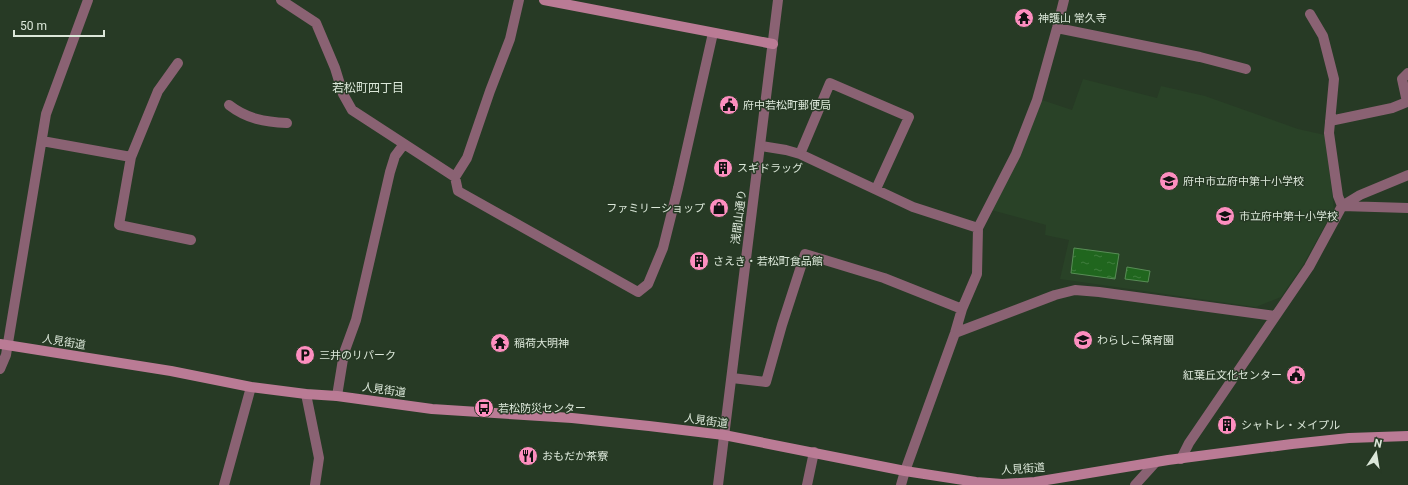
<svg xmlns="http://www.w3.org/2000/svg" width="1408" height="485" viewBox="0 0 1408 485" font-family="Roboto,'Noto Sans JP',sans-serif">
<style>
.built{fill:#294227}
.water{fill:url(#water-ripples);stroke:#588d56}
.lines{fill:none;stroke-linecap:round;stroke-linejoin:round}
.minor{stroke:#8a6273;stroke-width:10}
.tertiary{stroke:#8a6273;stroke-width:10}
.secondary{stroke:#ba7b95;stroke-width:10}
.labels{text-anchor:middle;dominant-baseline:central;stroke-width:3;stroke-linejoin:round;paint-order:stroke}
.poi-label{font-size:11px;fill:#dbe7d9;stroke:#273a25;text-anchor:start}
.street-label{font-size:11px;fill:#dbe7d9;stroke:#273a25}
.neighbourhood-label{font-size:12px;fill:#dbe7d9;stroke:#273a25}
</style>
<defs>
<pattern id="water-ripples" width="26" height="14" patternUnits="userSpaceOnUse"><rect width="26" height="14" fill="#20661e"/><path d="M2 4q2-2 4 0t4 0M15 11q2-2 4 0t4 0" fill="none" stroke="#407c3e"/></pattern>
</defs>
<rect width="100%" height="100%" fill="#273a25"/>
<path class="built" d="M1083,79l74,19 4,-12 44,10 93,33 27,6 9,74 -31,56 -22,32 -25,10 -196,-28 9,-39 -24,-5 1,-10 -55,-15 51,-110 30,10z"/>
<path class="water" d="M1074,248l45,6 -4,25 -44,-6z
M1127,267l23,4 -2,11 -23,-3z"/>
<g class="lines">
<path class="minor" d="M281,0l35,23 19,45 8,26 9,16 103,67 3,14 180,101 10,-8 15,-36 15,-60 35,-155
M1310,14l13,22 11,43 -5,54 9,63 4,10
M1057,28l143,29 46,12
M178,63l-20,28 -27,66 -12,68 72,15
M229,105c18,14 36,17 58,18
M1330,121l62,-13 15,-6 -5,-23 6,-6
M42,141l89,16
M761,146l25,4 14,4 113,53 65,21
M800,154l30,-71 79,34 -33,72
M455,177l12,-19 23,-67 20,-52 9,-39
M1342,206l66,2
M955,333l100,-38 20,-5 24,2 176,24
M0,369l6,-14 40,-241 42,-114
M732,378l34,4 16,-57 23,-71 79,24 78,31
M306,394l13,64 -4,27
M337,396l7,-43 12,-33 34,-148 5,-16 9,-12
M1181,459l8,-16 120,-176 33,-61 18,-11 48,-20
M224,485l27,-98
M807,485l7,-33
M901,485l4,-14 50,-138 7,-24 15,-35 1,-46 38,-74 21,-54 20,-72 7,-28
M1135,485l20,-22"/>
<path class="tertiary" d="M718,485l60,-485"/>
<path class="secondary" d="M544,0l229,44
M0,344l171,27 80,16 55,7 31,2 95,13 140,9 77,8 75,9 181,36 71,11 26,2 33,-2 133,-22 124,-16 57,-6 59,-2"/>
</g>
<defs>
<symbol id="temple-disc" viewBox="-11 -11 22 22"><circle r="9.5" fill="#fd8ebf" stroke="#273a25"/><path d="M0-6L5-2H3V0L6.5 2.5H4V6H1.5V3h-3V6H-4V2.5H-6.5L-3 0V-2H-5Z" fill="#111"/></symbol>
<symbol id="civic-disc" viewBox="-11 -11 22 22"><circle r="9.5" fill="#fd8ebf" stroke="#273a25"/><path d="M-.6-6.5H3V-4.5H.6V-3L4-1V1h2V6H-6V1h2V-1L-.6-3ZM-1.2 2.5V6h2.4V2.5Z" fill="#111"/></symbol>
<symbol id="building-disc" viewBox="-11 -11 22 22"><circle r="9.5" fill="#fd8ebf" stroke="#273a25"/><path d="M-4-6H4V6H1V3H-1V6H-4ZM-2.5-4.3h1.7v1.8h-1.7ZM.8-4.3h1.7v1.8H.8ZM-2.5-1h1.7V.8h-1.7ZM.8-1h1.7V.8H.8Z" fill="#111"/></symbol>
<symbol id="school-disc" viewBox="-11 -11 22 22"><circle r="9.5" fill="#fd8ebf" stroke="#273a25"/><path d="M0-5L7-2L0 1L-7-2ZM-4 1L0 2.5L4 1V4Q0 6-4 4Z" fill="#111"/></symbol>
<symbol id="shop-disc" viewBox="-11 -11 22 22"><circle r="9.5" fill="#fd8ebf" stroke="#273a25"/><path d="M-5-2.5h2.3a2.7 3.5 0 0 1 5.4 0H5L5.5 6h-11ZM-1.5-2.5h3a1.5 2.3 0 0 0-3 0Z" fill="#111"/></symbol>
<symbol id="parking-disc" viewBox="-11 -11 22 22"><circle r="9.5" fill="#fd8ebf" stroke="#273a25"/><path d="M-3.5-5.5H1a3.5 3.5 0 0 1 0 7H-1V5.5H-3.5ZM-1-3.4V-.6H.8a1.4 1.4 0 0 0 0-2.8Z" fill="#111"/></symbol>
<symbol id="bus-disc" viewBox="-11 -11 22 22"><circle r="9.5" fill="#fd8ebf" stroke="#273a25"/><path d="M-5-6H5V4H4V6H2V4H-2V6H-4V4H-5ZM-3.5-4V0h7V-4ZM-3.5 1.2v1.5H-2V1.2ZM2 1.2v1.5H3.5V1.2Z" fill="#111"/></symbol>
<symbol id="restaurant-disc" viewBox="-11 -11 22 22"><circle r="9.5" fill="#fd8ebf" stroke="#273a25"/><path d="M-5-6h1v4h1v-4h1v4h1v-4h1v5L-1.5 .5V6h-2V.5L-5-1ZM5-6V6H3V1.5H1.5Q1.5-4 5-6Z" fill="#111"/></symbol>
</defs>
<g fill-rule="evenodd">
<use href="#temple-disc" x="1013" y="7" width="22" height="22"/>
<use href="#civic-disc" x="718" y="94" width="22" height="22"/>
<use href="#building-disc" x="712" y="157" width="22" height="22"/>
<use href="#school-disc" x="1158" y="170" width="22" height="22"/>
<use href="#shop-disc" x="708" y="197" width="22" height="22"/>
<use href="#school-disc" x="1214" y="205" width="22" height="22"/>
<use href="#building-disc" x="688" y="250" width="22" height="22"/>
<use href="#school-disc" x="1072" y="329" width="22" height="22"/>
<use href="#temple-disc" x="489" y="332" width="22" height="22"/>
<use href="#parking-disc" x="294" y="344" width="22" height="22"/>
<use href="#civic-disc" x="1285" y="364" width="22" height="22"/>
<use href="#bus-disc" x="473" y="397" width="22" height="22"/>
<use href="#building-disc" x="1216" y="414" width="22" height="22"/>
<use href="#restaurant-disc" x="517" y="445" width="22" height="22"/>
</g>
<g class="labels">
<g class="poi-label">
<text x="1038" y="18">神護山 常久寺</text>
<text x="743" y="105">府中若松町郵便局</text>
<text x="737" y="168">スギドラッグ</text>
<text x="1183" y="181">府中市立府中第十小学校</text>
<text x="705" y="208" text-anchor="end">ファミリーショップ</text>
<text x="1239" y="216">市立府中第十小学校</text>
<text x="713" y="261">さえき・若松町食品館</text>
<text x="1097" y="340">わらしこ保育園</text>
<text x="514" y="343">稲荷大明神</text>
<text x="319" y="355">三井のリパーク</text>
<text x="1282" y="375" text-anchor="end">紅葉丘文化センター</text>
<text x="498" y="408">若松防災センター</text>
<text x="1241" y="425">シャトレ・メイプル</text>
<text x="542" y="456">おもだか茶寮</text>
</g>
<g class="street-label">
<text transform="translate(739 217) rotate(-83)">浅間山通り</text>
<text transform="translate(64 342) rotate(9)">人見街道</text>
<text transform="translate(384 390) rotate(8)">人見街道</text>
<text transform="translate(706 421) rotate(8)">人見街道</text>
<text transform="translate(1023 469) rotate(-4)">人見街道</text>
</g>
<g class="neighbourhood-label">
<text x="368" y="88">若松町四丁目</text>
</g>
</g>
<g transform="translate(1376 453) rotate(12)" stroke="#273a25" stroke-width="3" paint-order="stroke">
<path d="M0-3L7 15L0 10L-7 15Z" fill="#dbe7d9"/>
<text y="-6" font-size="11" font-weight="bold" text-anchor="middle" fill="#dbe7d9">N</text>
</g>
<path d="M14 30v6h90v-6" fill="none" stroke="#dbe7d9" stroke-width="2"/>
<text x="20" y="30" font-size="12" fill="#dbe7d9" stroke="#273a25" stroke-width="3" paint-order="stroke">50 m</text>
</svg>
